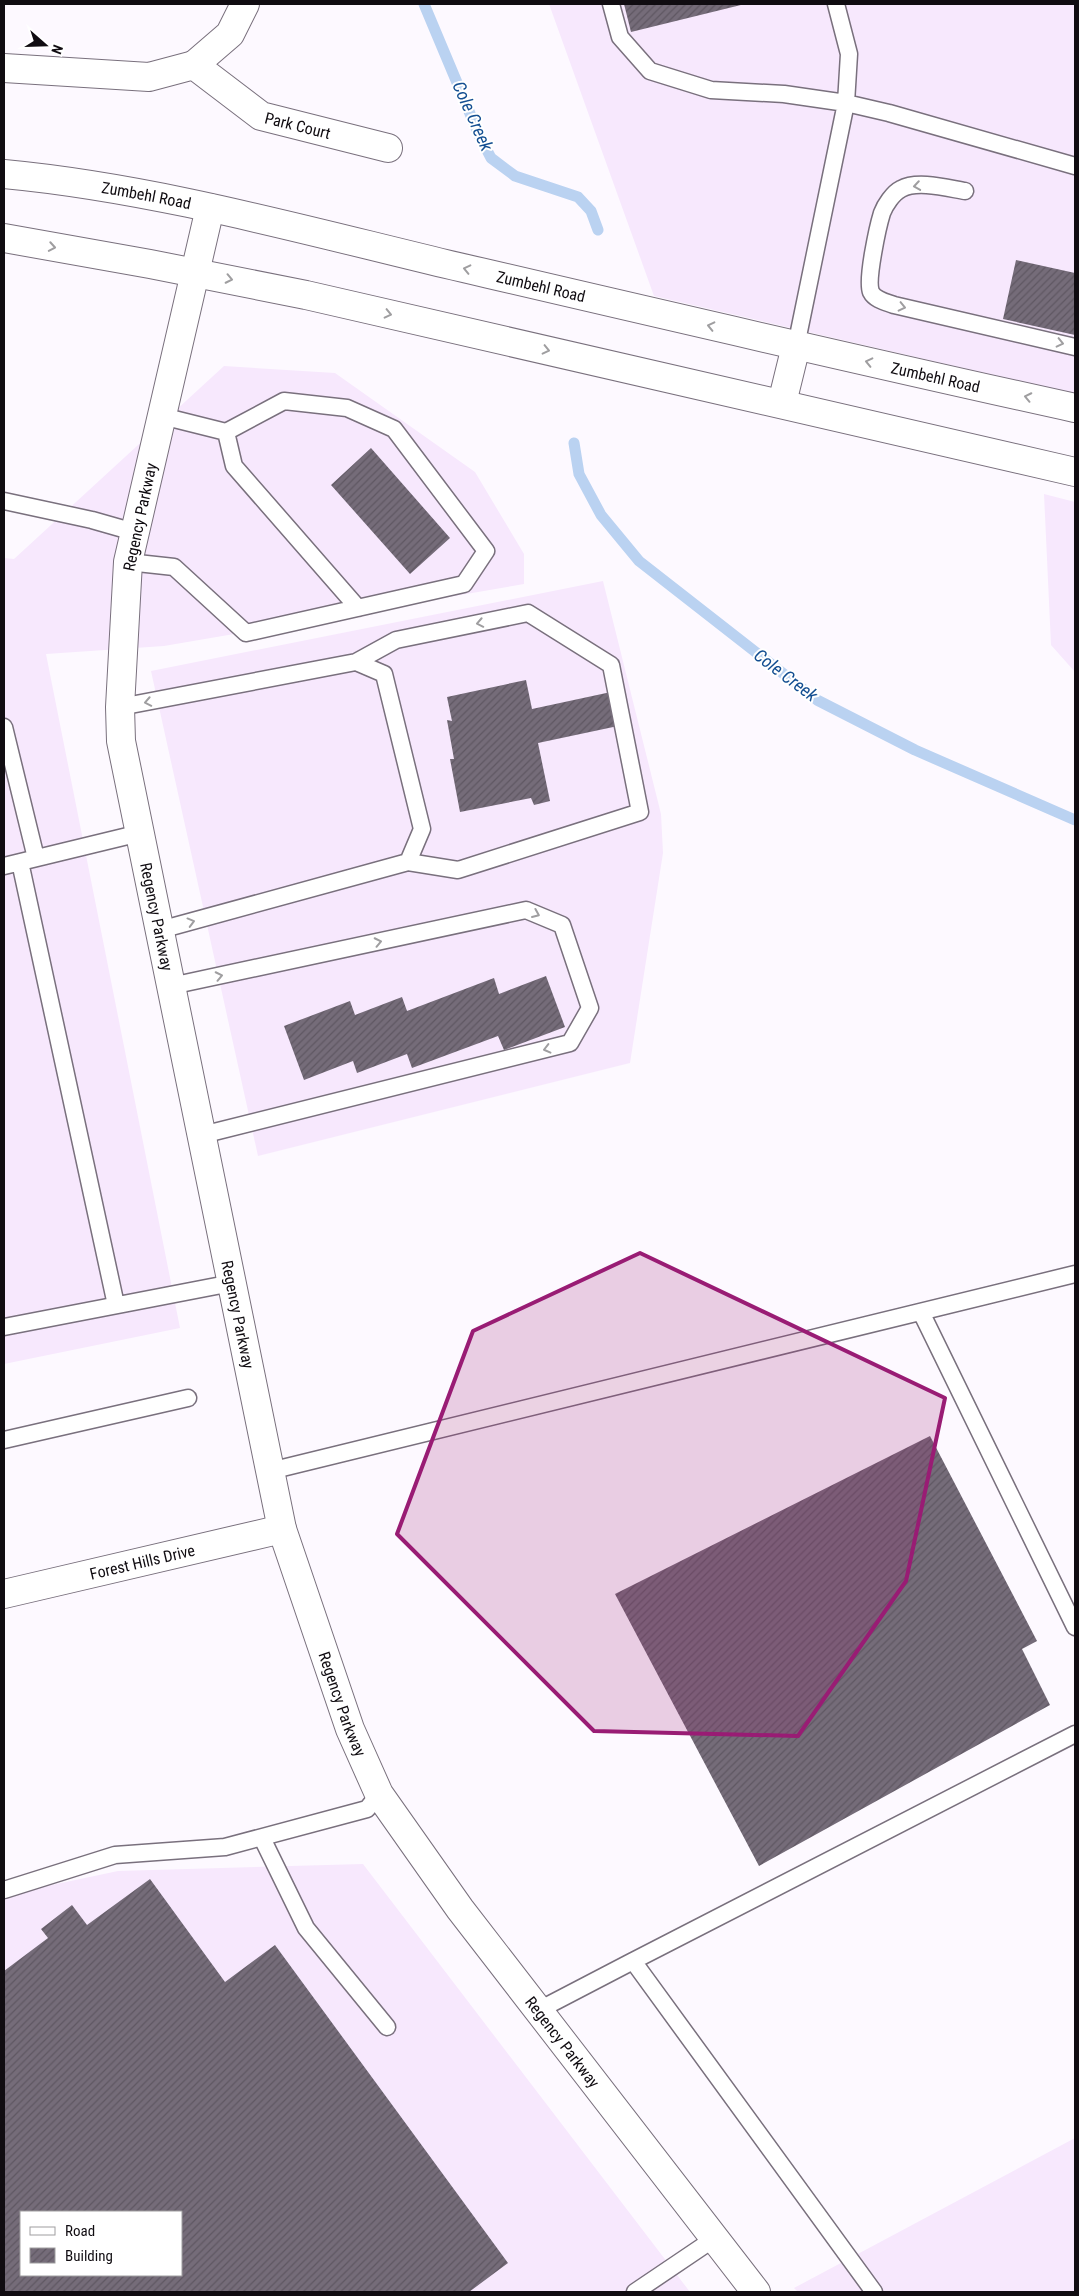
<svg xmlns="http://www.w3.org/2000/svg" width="1079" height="2296" viewBox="0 0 1079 2296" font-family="'Roboto Condensed',sans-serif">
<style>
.built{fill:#f7e8fd;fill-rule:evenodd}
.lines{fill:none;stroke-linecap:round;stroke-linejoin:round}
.stream{stroke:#bad2f1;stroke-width:11}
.building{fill:url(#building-hatch);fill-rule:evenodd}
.service-casing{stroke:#79707d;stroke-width:19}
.minor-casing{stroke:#79707d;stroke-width:30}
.secondary-casing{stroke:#79707d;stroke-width:30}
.service{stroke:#fff;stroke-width:16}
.minor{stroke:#fff;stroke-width:28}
.secondary{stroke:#fff;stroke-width:28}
.oneway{stroke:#9f9ea0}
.marked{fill:#991c74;fill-opacity:0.2;stroke:#991c74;stroke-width:4;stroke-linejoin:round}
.labels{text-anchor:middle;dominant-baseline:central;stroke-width:4;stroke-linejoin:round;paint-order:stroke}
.street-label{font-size:16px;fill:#100c11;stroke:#fff}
.water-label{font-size:18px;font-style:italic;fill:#134e91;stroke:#fff}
</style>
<defs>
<pattern id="building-hatch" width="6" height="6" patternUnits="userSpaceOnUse" patternTransform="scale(1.25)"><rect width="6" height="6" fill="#756c79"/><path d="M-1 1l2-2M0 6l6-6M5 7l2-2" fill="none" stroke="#5f5762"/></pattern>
</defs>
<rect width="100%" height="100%" fill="#fdf9ff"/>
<path class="built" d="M549,4h526v390l-421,-98z
M224,366l111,7 140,99 49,82v30l-360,62 -118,8 134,674 -176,36v-806l10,1z
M1044,494l31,8v170l-24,-27z
M603,581l58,233 2,39 -33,210 -372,93 -107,-485z
M363,1864l327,428h-686v-393l10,-6 104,-22zM21,2212h160v63h-160z
M1075,2138v154h-277l-4,-4z"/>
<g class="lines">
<path class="stream" d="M424,4l55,131 12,23 24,18 63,21 13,14 7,19
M574,443l5,31 22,41 38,46 178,139 98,50 160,70"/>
</g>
<path class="building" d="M624,4h121l-114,28z
M1016,260l59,13v62l-72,-16z
M371,448l79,90 -40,36 -79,-89z
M526,680l6,29 79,-17 7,34 -80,17 12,58 -16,4 -3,-7 -71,14 -10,-53h4l-7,-39 5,1 -5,-24z
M546,976l19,51 -61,23 -6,-14 -86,32 -5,-14 -50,19 -4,-12 -49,19 -20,-54 66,-25 5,14 47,-18 5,14 87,-33 5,16z
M930,1436l107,205 -15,8 28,56 -291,161 -144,-272z
M150,1879l75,103 50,-37 233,318 -39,29h-465v-321l44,-33 -7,-9 31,-24 15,20zM21,2212h160v63h-160z"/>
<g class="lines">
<defs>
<path id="service" d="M611,4l9,33 30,34 61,19 73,4 62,9 43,10 186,53
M965,191c-18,-3 -48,-11 -64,-2 -8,4 -16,16 -19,24 -4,13 -16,67 -11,79 4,8 15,10 23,13l181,42
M796,346l50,-243 3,-49 -13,-50
M226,432l8,34 124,142
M4,501l88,19 42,12
M128,562l46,5 72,66 218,-49 22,-33 -92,-122 -47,-21 -63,-7 -58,31 -64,-16
M356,662l40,-22 132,-27 83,52 29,147 -182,58 -50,-8
M120,707l236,-45 28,12 38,155 -14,33 -248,68
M4,727l32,131
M20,862l96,443
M4,866l136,-33
M171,986l355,-76 36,15 28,83 -20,35 -368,92
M921,1312l154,315
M4,1327l228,-44
M4,1440l184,-42
M270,1471l805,-197
M262,1838l44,90 81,99
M4,1890l111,-35 110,-8 142,-38 12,-15
M633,1961l442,-227
M537,2011l96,-50 241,331
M635,2292l80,-54"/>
<g id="minor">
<path d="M194,65l36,-31 15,-30"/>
<path id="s1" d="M4,68l145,9 45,-12 67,51 127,32"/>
<path id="s2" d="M210,208l-82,354 -8,145 1,34 161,788 68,200 29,65 81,115 296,383"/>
<path id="s3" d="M4,1594l278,-65"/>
</g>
<g id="secondary">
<path id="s4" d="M4,174c149,14 296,55 442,90 210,49 419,98 629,144"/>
<path d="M4,238l146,26 156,31 769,177"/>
<path d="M782,403l14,-57"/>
</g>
</defs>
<use href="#service" class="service-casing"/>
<use href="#minor" class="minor-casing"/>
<use href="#secondary" class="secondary-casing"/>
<use href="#service" class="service"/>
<use href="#minor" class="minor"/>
<use href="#secondary" class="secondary"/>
</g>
<defs><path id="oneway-chevron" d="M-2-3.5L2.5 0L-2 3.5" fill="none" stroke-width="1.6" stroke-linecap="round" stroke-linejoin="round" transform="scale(1.25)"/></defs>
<g class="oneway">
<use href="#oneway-chevron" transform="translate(917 186) rotate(171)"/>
<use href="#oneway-chevron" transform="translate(52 247) rotate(10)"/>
<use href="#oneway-chevron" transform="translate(467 269) rotate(-167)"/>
<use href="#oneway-chevron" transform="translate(229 279) rotate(12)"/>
<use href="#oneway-chevron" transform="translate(902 307) rotate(13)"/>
<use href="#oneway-chevron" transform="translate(388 314) rotate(13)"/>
<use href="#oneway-chevron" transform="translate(711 326) rotate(-167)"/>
<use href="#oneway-chevron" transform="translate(1060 343) rotate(13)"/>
<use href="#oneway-chevron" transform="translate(546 350) rotate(13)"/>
<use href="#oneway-chevron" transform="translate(869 362) rotate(-167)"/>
<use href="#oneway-chevron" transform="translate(1028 397) rotate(-168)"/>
<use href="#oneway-chevron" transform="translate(480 623) rotate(169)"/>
<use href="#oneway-chevron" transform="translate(148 702) rotate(169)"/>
<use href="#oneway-chevron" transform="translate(536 914) rotate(23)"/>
<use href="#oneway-chevron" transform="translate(191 922) rotate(-15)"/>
<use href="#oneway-chevron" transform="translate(378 942) rotate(-12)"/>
<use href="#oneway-chevron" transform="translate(219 976) rotate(-12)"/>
<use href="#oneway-chevron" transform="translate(547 1049) rotate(166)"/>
</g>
<path class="marked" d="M640,1253l305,145 -39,183 -108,155 -204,-5 -197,-197 76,-203z"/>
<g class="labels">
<g class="street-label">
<text stroke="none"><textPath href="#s1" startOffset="314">Park Court</textPath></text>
<text stroke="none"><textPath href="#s4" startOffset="144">Zumbehl Road</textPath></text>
<text stroke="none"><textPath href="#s4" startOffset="549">Zumbehl Road</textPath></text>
<text stroke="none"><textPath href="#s4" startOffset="954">Zumbehl Road</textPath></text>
<text transform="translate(140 517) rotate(-78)">Regency Parkway</text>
<text stroke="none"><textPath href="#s2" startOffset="722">Regency Parkway</textPath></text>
<text stroke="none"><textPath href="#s2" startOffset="1128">Regency Parkway</textPath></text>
<text stroke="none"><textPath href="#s3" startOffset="142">Forest Hills Drive</textPath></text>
<text stroke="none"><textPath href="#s2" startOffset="1532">Regency Parkway</textPath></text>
<text stroke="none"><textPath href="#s2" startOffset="1938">Regency Parkway</textPath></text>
</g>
<g class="water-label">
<text transform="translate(473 116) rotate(66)">Cole Creek</text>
<text transform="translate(786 675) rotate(37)">Cole Creek</text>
</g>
</g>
<rect width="1079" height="2296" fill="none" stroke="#100c11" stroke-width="10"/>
<rect x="20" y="2211" width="162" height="65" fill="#ffffff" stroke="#9f9ea0"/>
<rect x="30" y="2227" width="25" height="8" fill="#ffffff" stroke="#9f9ea0"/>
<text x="65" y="2236" font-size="15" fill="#100c11">Road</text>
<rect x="30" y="2248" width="25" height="15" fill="url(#building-hatch)" stroke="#9f9ea0"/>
<text x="65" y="2261" font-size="15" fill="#100c11">Building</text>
<g transform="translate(45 45) rotate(110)" stroke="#ffffff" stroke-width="4" paint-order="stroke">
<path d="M0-4L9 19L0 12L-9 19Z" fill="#100c11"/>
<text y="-8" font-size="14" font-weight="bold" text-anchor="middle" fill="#100c11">N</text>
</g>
</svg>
